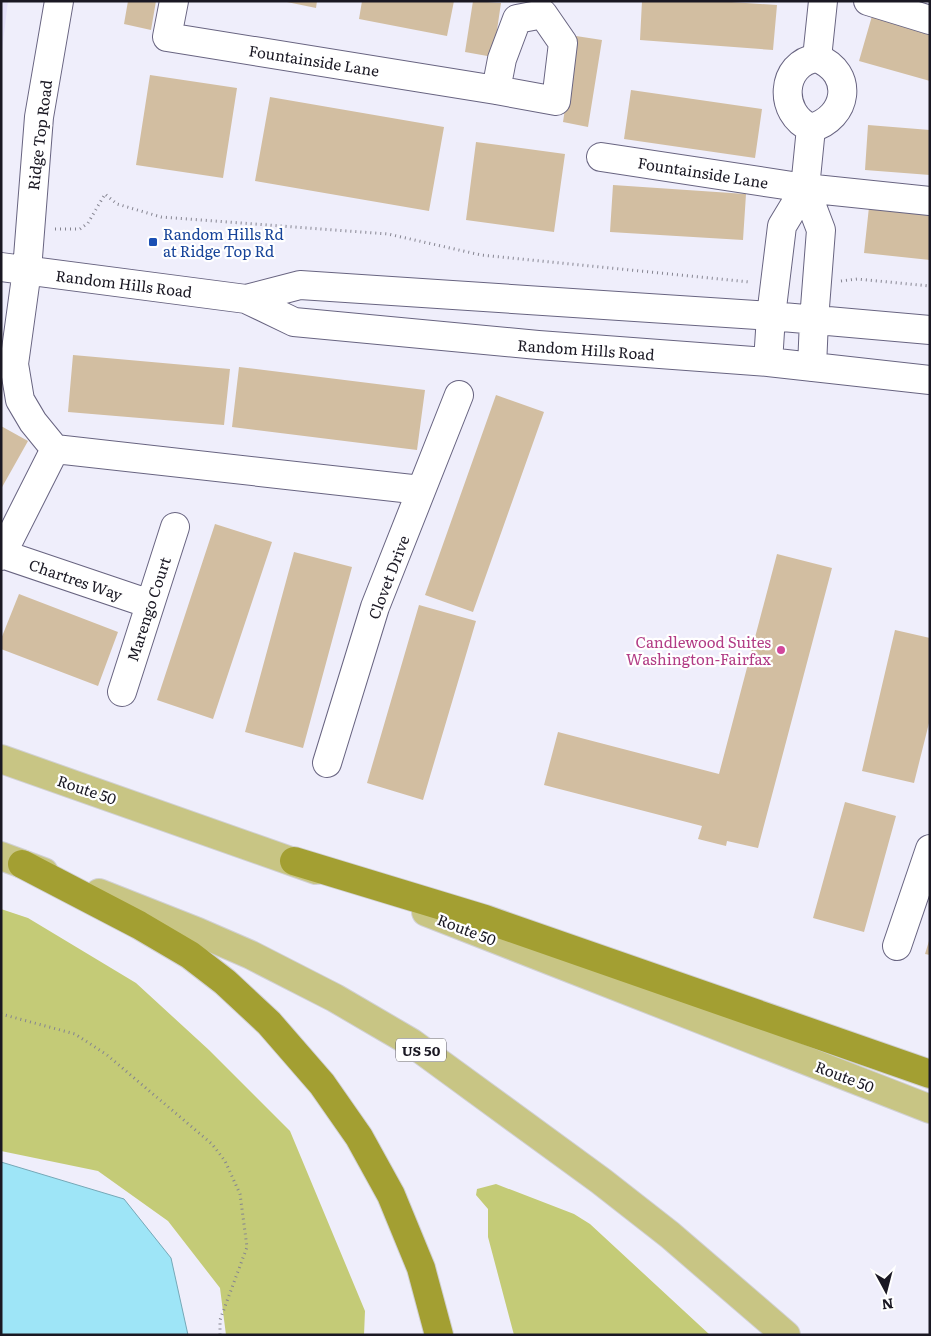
<svg xmlns="http://www.w3.org/2000/svg" width="931" height="1336" viewBox="0 0 931 1336" font-family="Literata,serif">
<style>
.built{fill:#e5e2fb}
.green{fill:#c4cb77}
.water{fill:#9ee5f7;stroke:#76a8b7}
.building{fill:#d2bea1}
.lines{fill:none;stroke-linecap:round;stroke-linejoin:round}
.minor-casing{stroke:#686481;stroke-width:30}
.major-casing{stroke:#d1d1d3;stroke-width:30}
.highway-casing{stroke:#d1d1d3;stroke-width:30}
.path{stroke:#858490;stroke-width:3;stroke-dasharray:1 4;stroke-linecap:butt}
.minor{stroke:#fff;stroke-width:28}
.major{stroke:#c8c584;stroke-width:28}
.highway{stroke:#a39f32;stroke-width:28}
.transit-dot{fill:#1a4fb4;stroke:#fff;stroke-width:2}
.hotel-dot{fill:#d1479c;stroke:#fff;stroke-width:2}
.labels{text-anchor:middle;dominant-baseline:central;stroke-width:4.5;stroke-linejoin:round;paint-order:stroke}
.shield{fill:#fff;stroke:#5f5d65;stroke-width:1}
.shield-label{font-size:14px;font-weight:bold;fill:#1a1823}
.street-label{font-size:15px;fill:#1a1823;stroke:#fff}
.transit-label{font-size:15px;fill:#164399;stroke:#fff;text-anchor:start}
.hotel-label{font-size:15px;fill:#b23c85;stroke:#fff;text-anchor:end}
</style>
<rect width="100%" height="100%" fill="#efeefb"/>
<path class="built" d="M1,1h7l-7,58z"/>
<path class="green" d="M1,909l27,9 108,65 73,67 81,81 75,180 -1,24h-138l-6,-47 -52,-67 -70,-50 -97,-20z
M496,1184l78,30 16,10 120,111h-196l-26,-98v-28l-12,-14 1,-6z"/>
<path class="water" d="M1,1162l123,37 47,59 17,77h-187z"/>
<path class="building" d="M128,1h28l-5,29 -27,-6z
M282,1h35l-1,7z
M362,1h92l-7,35 -88,-17z
M473,1l28,2 -8,54 -28,-5z
M642,1h75l60,4 -4,45 -133,-10z
M872,16l58,17v48l-71,-20z
M576,36l26,4 -14,87 -25,-5z
M150,75l87,13 -14,90 -87,-13z
M631,90l131,19 -7,49 -131,-19z
M270,97l174,30 -15,84 -174,-30z
M868,125l62,5v45l-65,-5z
M476,142l89,12 -11,78 -88,-12z
M613,185l133,9 -3,46 -133,-8z
M869,207l61,7v46l-66,-7z
M73,355l157,14 -6,56 -156,-13z
M239,367l186,23 -8,60 -185,-23z
M496,395l48,17 -71,200 -48,-17z
M1,426l27,15 -27,48z
M215,524l57,18 -59,177 -56,-19z
M294,552l58,15 -49,181 -58,-16z
M777,554l55,14 -74,280 -31,-7 -1,5 -28,-7 4,-13 -158,-41 14,-53 161,42z
M19,594l99,38 -20,54 -97,-37v-10z
M419,605l57,16 -53,179 -56,-17z
M895,630l35,8v81l-16,64 -52,-12z
M845,802l51,14 -32,116 -51,-14z
M929,941h1v14l-5,-1z"/>
<g class="lines">
<defs>
<path id="minor" d="M174,1l-7,36 329,53 60,11 7,-58 -20,-29 -26,5 -15,40 -6,31
M868,1l62,19
M817,58c38,15 31,60 -6,70 -33,-14 -31,-65 6,-70z
M817,58l6,-57
M811,128l-6,60 16,42 -7,90 -2,47
M601,157l204,31 125,13
M1,267l245,32 48,23 244,23 230,17 162,18
M246,299l54,-14 471,31 159,14
M768,362l3,-46 11,-90 23,-38
M55,449l-22,-27 -13,-22 -6,-36 13,-94 12,-153 20,-116
M55,449l366,41
M2,554l148,50
M1,556l54,-107
M122,692l53,-165
M327,763l48,-156 84,-212
M897,946l33,-97"/>
<path id="major" d="M1,759l315,111
M1,856l43,16
M99,893l99,39 53,23 84,43 77,45 189,138 69,54 116,100
M426,912l504,197"/>
<path id="highway" d="M294,861l191,58 445,155
M22,864l117,61 51,30 35,27 44,41 53,61 37,53 32,58 30,73 18,67"/>
</defs>
<use href="#minor" class="minor-casing"/>
<use href="#major" class="major-casing"/>
<use href="#highway" class="highway-casing"/>
<path class="path" d="M55,229h25l8,-6 17,-29 12,10 44,13 227,17 93,21 269,27
M841,281l16,-2 73,7
M1,1014l74,20 32,21 105,89 13,17 15,33 7,53 -27,73v15"/>
<use href="#minor" class="minor"/>
<use href="#major" class="major"/>
<use href="#highway" class="highway"/>
</g>
<rect class="transit-dot" x="148" y="237" width="10" height="10" rx="2.5"/>
<circle class="hotel-dot" cx="781" cy="650" r="5"/>
<g class="labels">
<rect class="shield" x="396" y="1038.5" width="50" height="23" rx="4"/>
<g class="shield-label">
<text x="421" y="1050">US 50</text>
</g>
<g class="street-label">
<text transform="translate(314 60) rotate(9)">Fountainside Lane</text>
<text transform="translate(39 135) rotate(-83)">Ridge Top Road</text>
<text transform="translate(703 172) rotate(9)">Fountainside Lane</text>
<text transform="translate(124 283) rotate(7)">Random Hills Road</text>
<text transform="translate(586 349) rotate(4)">Random Hills Road</text>
<text transform="translate(388 577) rotate(-69)">Clovet Drive</text>
<text transform="translate(76 579) rotate(19)">Chartres Way</text>
<text transform="translate(148 609) rotate(-72)">Marengo Court</text>
<text transform="translate(87 789) rotate(19)">Route 50</text>
<text transform="translate(467 929) rotate(21)">Route 50</text>
<text transform="translate(845 1076) rotate(21)">Route 50</text>
</g>
<g class="transit-label">
<text x="163" y="233">Random Hills Rd<tspan x="163" dy="17">at Ridge Top Rd</tspan></text>
</g>
<g class="hotel-label">
<text x="771" y="641">Candlewood Suites<tspan x="771" dy="17">Washington-Fairfax</tspan></text>
</g>
</g>
<rect width="931" height="1336" fill="none" stroke="#1a1823" stroke-width="5"/>
<g transform="translate(886 1291) rotate(173)" stroke="#ffffff" stroke-width="4" paint-order="stroke">
<path d="M0-4L9 19L0 12L-9 19Z" fill="#1a1823"/>
<text y="-8" font-size="14" font-weight="bold" text-anchor="middle" fill="#1a1823">N</text>
</g>
</svg>
